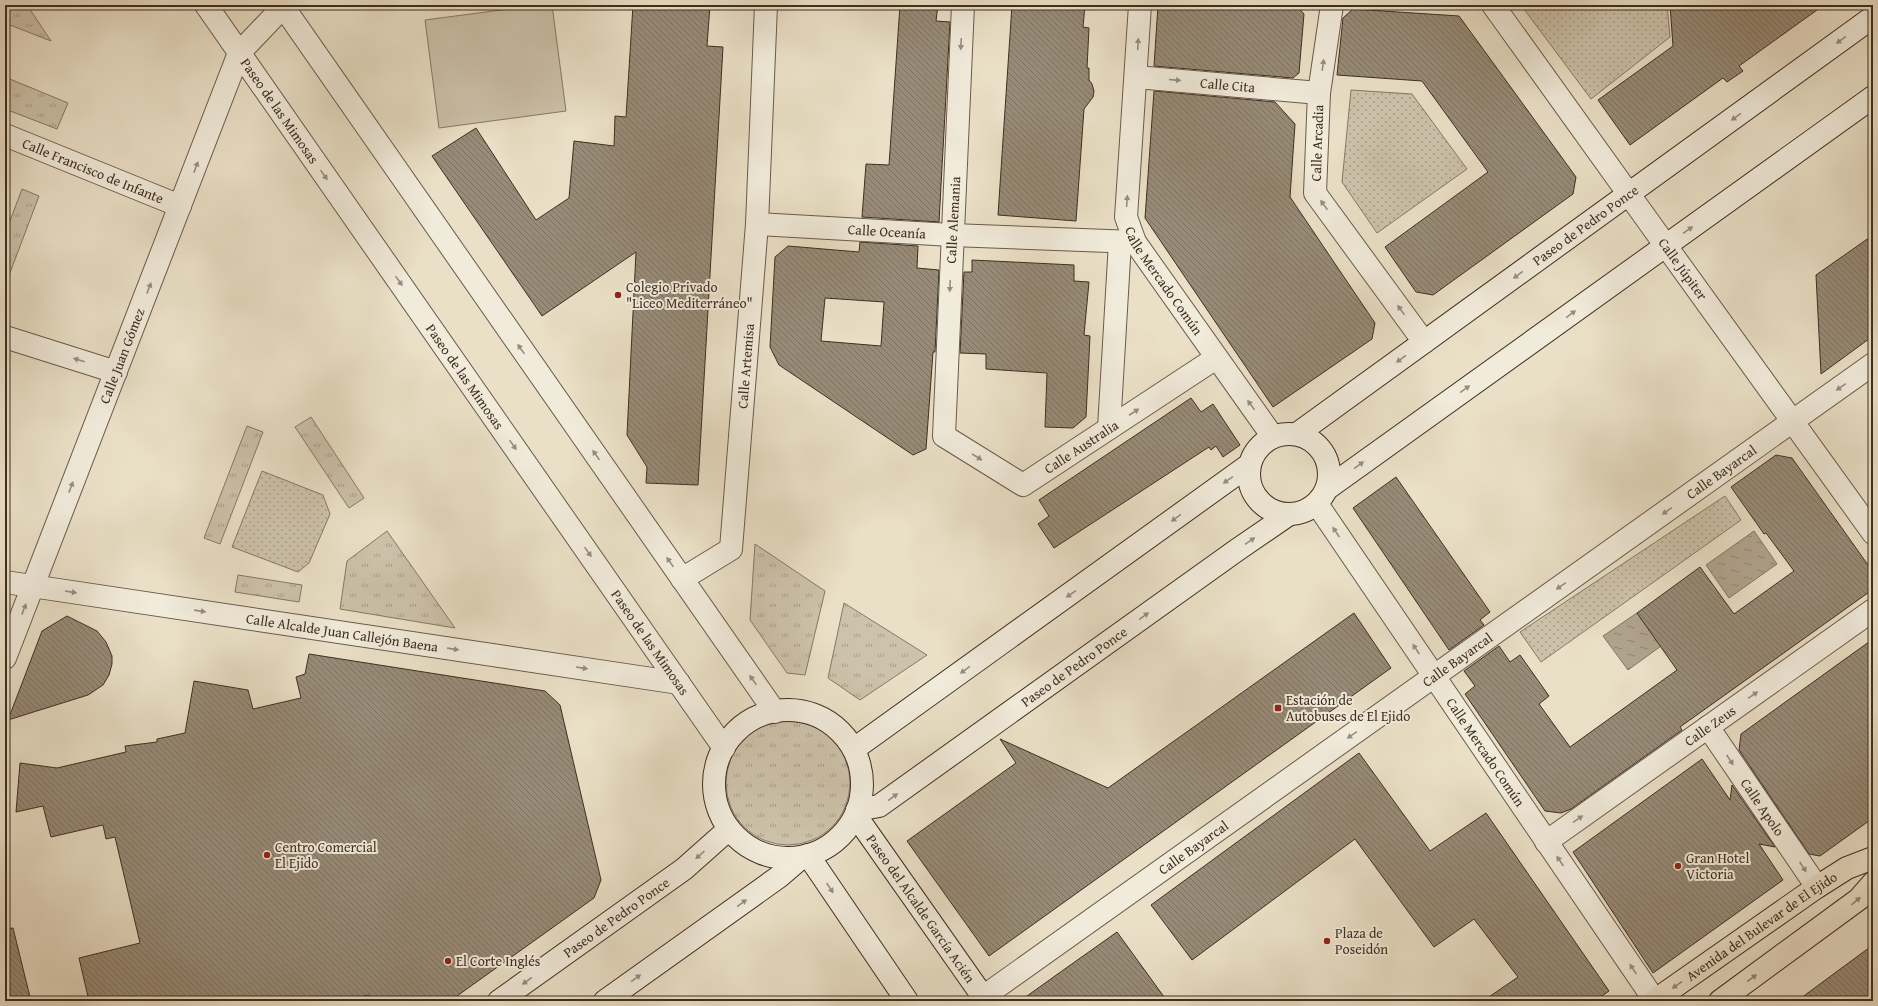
<svg xmlns="http://www.w3.org/2000/svg" width="1878" height="1006" viewBox="0 0 1878 1006" font-family="'Gentium Book Plus',serif">
<style>
.grass{fill:url(#grass-tufts);stroke:#867866}
.park{fill:url(#park-dots);stroke:#867866}
.pitch{fill:#cdc2ab;stroke:#867866}
.water{fill:url(#water-ripples);stroke:#837462}
.building{fill:url(#building-back-hatch);stroke:#402e20;fill-rule:evenodd}
.lines{fill:none;stroke-linecap:round;stroke-linejoin:round}
.minor-casing{stroke:#6a5a4a;stroke-width:24}
.tertiary-casing{stroke:#6a5a4a;stroke-width:24}
.secondary-casing{stroke:#402e20;stroke-width:24}
.primary-casing{stroke:#402e20;stroke-width:24}
.minor{stroke:#f1ebdb;stroke-width:22}
.tertiary{stroke:#f1ebdb;stroke-width:22}
.secondary{stroke:#f1ebdb;stroke-width:22}
.primary{stroke:#eae0c7;stroke-width:22}
.oneway{fill:#988c7e}
.oneway2{fill:#958774}
.poi-dot{fill:#8f2418;stroke:#f1ebdb;stroke-width:1.5}
.labels{text-anchor:middle;dominant-baseline:central;stroke-width:4;stroke-linejoin:round;paint-order:stroke}
.street-label{font-size:14px;fill:#402e20;stroke:#f1ebdb}
.poi-label{font-size:14px;fill:#402e20;stroke:#f1ebdb;text-anchor:start}
</style>
<defs>
<pattern id="grass-tufts" width="24" height="20" patternUnits="userSpaceOnUse"><rect width="24" height="20" fill="#cdc2ab"/><path d="M3 7l-1-3M5 7V3M7 7l1-3M15 17l-1-3M17 17v-4M19 17l1-3" fill="none" stroke="#a89e8b"/></pattern>
<pattern id="park-dots" width="8" height="8" patternUnits="userSpaceOnUse"><rect width="8" height="8" fill="#cdc2ab"/><path d="M2 2h.1M6 6h.1" fill="none" stroke="#a89e8b" stroke-width="1.8" stroke-linecap="round"/></pattern>
<pattern id="water-ripples" width="26" height="14" patternUnits="userSpaceOnUse"><rect width="26" height="14" fill="#b0a38e"/><path d="M2 4q2-2 4 0t4 0M15 11q2-2 4 0t4 0" fill="none" stroke="#918574"/></pattern>
<pattern id="building-back-hatch" width="6" height="6" patternUnits="userSpaceOnUse"><rect width="6" height="6" fill="#988b77"/><path d="M-1 5l2 2M0 0l6 6M5-1l2 2" fill="none" stroke="#7d7261"/></pattern>
</defs>
<rect width="100%" height="100%" fill="#eae0c7"/>
<filter id="stains"><feTurbulence type="fractalNoise" baseFrequency=".005" numOctaves="4"/><feColorMatrix values="0 0 0 0 .2 0 0 0 0 .09 0 0 0 0 .02 0 0 0 .5 -.17"/></filter>
<radialGradient id="worn" r=".72"><stop offset=".6" stop-color="#630" stop-opacity="0"/><stop offset="1" stop-color="#630" stop-opacity=".3"/></radialGradient>
<path class="grass" d="M5,5h22l24,36 -46,-18z
M5,77l63,26 -11,26 -52,-20z
M22,189l17,7 -34,90v-52z
M311,417l53,81 -15,10 -54,-81z
M247,426l16,6 -43,112 -16,-6z
M387,531l68,97 -115,-19 7,-48z
M755,544l70,47 -20,84 -18,-2 -37,-53z
M238,575l64,10 -3,17 -64,-10z
M844,603l83,52 -67,45 -32,-22z
M726 783a62 62 0 1 1 124 0a62 62 0 1 1-124 0Z"/>
<path class="park" d="M1521,5h146l3,32 -79,62z
M1351,90l61,4 55,75 -90,64 -35,-51z
M262,471l61,24 7,19 -21,49 -11,9 -66,-25z
M1725,496l16,24 -200,142 -21,-30z"/>
<path class="pitch" d="M539,5h13l14,106 -127,17 -14,-108z"/>
<path class="water" d="M1754,531l23,33 -48,34 -23,-33z
M1637,613l24,33 -33,24 -25,-34z"/>
<path class="building" d="M633,5h77l-3,41 16,1 -25,438 -52,-2 1,-16 -20,-32 9,-183 -94,64 -110,-160 44,-28 60,92 33,-22 5,-57 40,5 1,-30 11,1z
M900,5h38l-2,16 14,1 -11,200 -77,-5 4,-53 23,1z
M1012,5h73l-2,22 6,1 -2,40h2v12l3,4 2,7 -1,6 -9,12 -8,112 -78,-6z
M1158,5h138l8,9 -5,59 -6,5 -139,-12z
M1670,5h154l-85,61 4,5 -16,11 -4,-4 -93,67 -32,-45 75,-54z
M1353,9l106,7 117,161 -3,17 -140,101 -17,-3 -31,-45 103,-75 -66,-91 -85,-6 6,-57z
M1154,91l121,11 20,22 -5,73 85,126 -3,16 -99,68 -128,-189z
M1873,235v101l-52,38 -5,-99z
M860,242l58,4 -1,22 22,2 -4,82h-2l-7,97 -13,6 -134,-90 -9,-18 5,-90 13,-11 71,6zM825,298l59,4 -3,44 -60,-5z
M972,260l102,5v16l15,1 -5,53 6,1 -4,81 -13,11 -28,-1 2,-54 -61,-4v-15l-26,-1 4,-81h8z
M1191,398l10,14 12,-8 27,41 -17,12 -7,-11 -5,4 -2,-3 -155,101 -16,-24 11,-8 -10,-16z
M1776,455l16,3 81,114 -1,18 -192,137 2,3 -111,79 -10,4 -16,-2 -80,-117 10,-8 -11,-15 35,-25 11,16 10,-7 29,41 -10,8 31,43 107,-77 -40,-57 63,-46 34,47 60,-43 -28,-38 -2,1 -33,-47z
M1396,477l94,135 -10,8 4,5 -35,25 -96,-142z
M1354,613l37,55 -402,288 -82,-115 109,-78 -16,-24 108,49z
M67,616l30,15 9,11 6,14v8l-3,11 -6,10 -15,10 -80,25 34,-89z
M1873,639v179l-53,38 -11,-2 -70,-104 2,-16z
M309,654l236,37 15,14 41,175 -7,18 -144,103h-79l-2,-6 -27,6h-253l-10,-43 61,-15 -25,-106 -9,2 -3,-14 -52,12 -8,-31 -27,6 4,-49 37,5 69,-16 -1,-6 32,-4v-3l28,-6 9,-52 54,9 5,19 48,-11 -5,-21 9,-3z
M1359,753l71,98 56,-38 123,178 -14,10h-112l35,-24 -44,-58 -40,28 -79,-108 -163,121 -41,-55z
M1702,759l28,41 2,-15 43,62 -16,-3 24,36 -130,93 -80,-121z
M13,928l18,73h-26v-72z
M1117,932l50,69h-147l49,-35z
M1873,945v56h-76l46,-34z"/>
<g class="lines">
<defs>
<g id="minor">
<path id="s1" d="M963,5l-19,431 79,49 193,-127"/>
<path d="M1332,5l-13,88 -4,100 109,149"/>
<path id="s2" d="M1136,77l183,16"/>
<path id="s3" d="M5,135l175,71"/>
<path id="s4" d="M757,224l195,11 183,7"/>
<path d="M1666,246l207,287"/>
<path d="M5,337l111,35"/>
<path d="M1109,428l11,-186"/>
<path id="s5" d="M1317,504l338,497"/>
<path id="s6" d="M5,582l674,101"/>
<path id="s7" d="M5,658l234,-605 44,-46"/>
<path id="s8" d="M1708,727l109,160"/>
<path id="s9" d="M1546,842l327,-232"/>
<path id="s10" d="M983,997l890,-633"/>
</g>
<g id="tertiary">
<path id="s11" d="M206,5l518,743"/>
<path d="M282,5l493,707"/>
<path id="s12" d="M1140,5l-14,212 9,25 138,195"/>
<path d="M1493,5l173,241"/>
<path id="s13" d="M682,579l49,-30 26,-325 9,-219"/>
</g>
<g id="secondary">
<circle cx="1289" cy="474" r="40"/>
<path id="s14" d="M1297,434l576,-417"/>
<path d="M1328,488l545,-391"/>
<circle cx="788" cy="784" r="74"/>
<path d="M854,749l395,-284"/>
<path id="s15" d="M857,810l22,-4 358,-256 51,-35"/>
<path id="s16" d="M856,816l130,185"/>
<path d="M808,855l99,146"/>
<path id="s17" d="M499,1001l185,-132 45,-40"/>
<path d="M605,1001l175,-125 21,-18"/>
</g>
<g id="primary">
<path id="s18" d="M1654,1001l163,-114 30,-19 26,-10"/>
<path d="M1720,1001l139,-102 14,-16"/>
</g>
</defs>
<use href="#minor" class="minor-casing"/>
<use href="#tertiary" class="tertiary-casing"/>
<use href="#secondary" class="secondary-casing"/>
<use href="#primary" class="primary-casing"/>
<use href="#minor" class="minor"/>
<use href="#tertiary" class="tertiary"/>
<use href="#secondary" class="secondary"/>
<use href="#primary" class="primary"/>
</g>
<defs><path id="oneway-solid" d="M-6-.8H1V-3.2L6.5 0L1 3.2V.8H-6Z"/></defs>
<g class="oneway">
<use href="#oneway-solid" transform="translate(1841 40) rotate(144)"/>
<use href="#oneway-solid" transform="translate(961 44) rotate(93)"/>
<use href="#oneway-solid" transform="translate(1138 44) rotate(-87)"/>
<use href="#oneway-solid" transform="translate(1323 65) rotate(-82)"/>
<use href="#oneway-solid" transform="translate(1175 80) rotate(5)"/>
<use href="#oneway-solid" transform="translate(1736 117) rotate(144)"/>
<use href="#oneway-solid" transform="translate(196 167) rotate(-69)"/>
<use href="#oneway-solid" transform="translate(324 175) rotate(55)"/>
<use href="#oneway-solid" transform="translate(1127 201) rotate(-86)"/>
<use href="#oneway-solid" transform="translate(1324 205) rotate(-126)"/>
<use href="#oneway-solid" transform="translate(1688 230) rotate(-35)"/>
<use href="#oneway-solid" transform="translate(1518 275) rotate(144)"/>
<use href="#oneway-solid" transform="translate(399 281) rotate(55)"/>
<use href="#oneway-solid" transform="translate(950 286) rotate(92)"/>
<use href="#oneway-solid" transform="translate(149 288) rotate(-69)"/>
<use href="#oneway-solid" transform="translate(1401 310) rotate(-126)"/>
<use href="#oneway-solid" transform="translate(1571 314) rotate(-36)"/>
<use href="#oneway-solid" transform="translate(521 349) rotate(-125)"/>
<use href="#oneway-solid" transform="translate(1401 359) rotate(144)"/>
<use href="#oneway-solid" transform="translate(79 360) rotate(-163)"/>
<use href="#oneway-solid" transform="translate(1841 387) rotate(145)"/>
<use href="#oneway-solid" transform="translate(1465 389) rotate(-36)"/>
<use href="#oneway-solid" transform="translate(1251 405) rotate(-126)"/>
<use href="#oneway-solid" transform="translate(1134 412) rotate(-33)"/>
<use href="#oneway-solid" transform="translate(513 445) rotate(55)"/>
<use href="#oneway-solid" transform="translate(596 455) rotate(-125)"/>
<use href="#oneway-solid" transform="translate(977 457) rotate(32)"/>
<use href="#oneway-solid" transform="translate(1359 465) rotate(-36)"/>
<use href="#oneway-solid" transform="translate(1228 480) rotate(145)"/>
<use href="#oneway-solid" transform="translate(71 487) rotate(-69)"/>
<use href="#oneway-solid" transform="translate(1667 511) rotate(145)"/>
<use href="#oneway-solid" transform="translate(1176 518) rotate(144)"/>
<use href="#oneway-solid" transform="translate(1336 532) rotate(-124)"/>
<use href="#oneway-solid" transform="translate(1250 541) rotate(-34)"/>
<use href="#oneway-solid" transform="translate(588 552) rotate(55)"/>
<use href="#oneway-solid" transform="translate(670 562) rotate(-125)"/>
<use href="#oneway-solid" transform="translate(1561 586) rotate(145)"/>
<use href="#oneway-solid" transform="translate(71 592) rotate(9)"/>
<use href="#oneway-solid" transform="translate(1071 594) rotate(145)"/>
<use href="#oneway-solid" transform="translate(24 609) rotate(-69)"/>
<use href="#oneway-solid" transform="translate(200 611) rotate(8)"/>
<use href="#oneway-solid" transform="translate(1144 616) rotate(-36)"/>
<use href="#oneway-solid" transform="translate(453 649) rotate(8)"/>
<use href="#oneway-solid" transform="translate(1416 649) rotate(-124)"/>
<use href="#oneway-solid" transform="translate(582 668) rotate(9)"/>
<use href="#oneway-solid" transform="translate(965 670) rotate(144)"/>
<use href="#oneway-solid" transform="translate(753 680) rotate(-125)"/>
<use href="#oneway-solid" transform="translate(1753 695) rotate(-35)"/>
<use href="#oneway-solid" transform="translate(1352 735) rotate(145)"/>
<use href="#oneway-solid" transform="translate(1730 760) rotate(56)"/>
<use href="#oneway-solid" transform="translate(893 797) rotate(-36)"/>
<use href="#oneway-solid" transform="translate(1578 819) rotate(-35)"/>
<use href="#oneway-solid" transform="translate(700 855) rotate(138)"/>
<use href="#oneway-solid" transform="translate(1560 861) rotate(-124)"/>
<use href="#oneway-solid" transform="translate(1803 867) rotate(56)"/>
<use href="#oneway-solid" transform="translate(830 888) rotate(56)"/>
<use href="#oneway-solid" transform="translate(742 903) rotate(-36)"/>
<use href="#oneway-solid" transform="translate(1633 969) rotate(-124)"/>
<use href="#oneway-solid" transform="translate(636 978) rotate(-36)"/>
<use href="#oneway-solid" transform="translate(527 981) rotate(144)"/>
</g>
<g class="oneway2">
<use href="#oneway-solid" transform="translate(1856 901) rotate(-40)"/>
<use href="#oneway-solid" transform="translate(1752 978) rotate(-36)"/>
<use href="#oneway-solid" transform="translate(1677 985) rotate(145)"/>
</g>
<g class="poi-dot">
<circle cx="618" cy="295" r="4"/>
<rect x="1274" y="704" width="8" height="8" rx="2"/>
<circle cx="267" cy="855" r="4"/>
<circle cx="1678" cy="866" r="4"/>
<circle cx="1327" cy="941" r="4"/>
<circle cx="448" cy="961" r="4"/>
</g>
<g class="labels">
<g class="street-label">
<text stroke="none"><textPath href="#s2" startOffset="92">Calle Cita</textPath></text>
<text stroke="none"><textPath href="#s11" startOffset="129">Paseo de las Mimosas</textPath></text>
<text transform="translate(1317 143) rotate(-88)">Calle Arcadia</text>
<text stroke="none"><textPath href="#s3" startOffset="95">Calle Francisco de Infante</textPath></text>
<text transform="translate(953 220) rotate(-87)">Calle Alemania</text>
<text stroke="none"><textPath href="#s14" startOffset="356">Paseo de Pedro Ponce</textPath></text>
<text stroke="none"><textPath href="#s4" startOffset="130">Calle Oceanía</textPath></text>
<text transform="translate(1683 269) rotate(54)">Calle Júpiter</text>
<text stroke="none"><textPath href="#s12" startOffset="287">Calle Mercado Común</textPath></text>
<text stroke="none"><textPath href="#s7" startOffset="324">Calle Juan Gómez</textPath></text>
<text stroke="none"><textPath href="#s13" startOffset="241">Calle Artemisa</textPath></text>
<text stroke="none"><textPath href="#s11" startOffset="453">Paseo de las Mimosas</textPath></text>
<text stroke="none"><textPath href="#s1" startOffset="594">Calle Australia</textPath></text>
<text stroke="none"><textPath href="#s10" startOffset="906">Calle Bayarcal</textPath></text>
<text stroke="none"><textPath href="#s6" startOffset="341">Calle Alcalde Juan Callejón Baena</textPath></text>
<text stroke="none"><textPath href="#s11" startOffset="777">Paseo de las Mimosas</textPath></text>
<text stroke="none"><textPath href="#s10" startOffset="582">Calle Bayarcal</textPath></text>
<text stroke="none"><textPath href="#s15" startOffset="262">Paseo de Pedro Ponce</textPath></text>
<text stroke="none"><textPath href="#s9" startOffset="201">Calle Zeus</textPath></text>
<text stroke="none"><textPath href="#s5" startOffset="300">Calle Mercado Común</textPath></text>
<text stroke="none"><textPath href="#s8" startOffset="97">Calle Apolo</textPath></text>
<text stroke="none"><textPath href="#s10" startOffset="258">Calle Bayarcal</textPath></text>
<text stroke="none"><textPath href="#s16" startOffset="113">Paseo del Alcalde García Acién</textPath></text>
<text stroke="none"><textPath href="#s17" startOffset="144">Paseo de Pedro Ponce</textPath></text>
<text stroke="none"><textPath href="#s18" startOffset="131">Avenida del Bulevar de El Ejido</textPath></text>
</g>
<g class="poi-label">
<text x="626" y="287">Colegio Privado<tspan x="626" dy="16">"Liceo Mediterráneo"</tspan></text>
<text x="1286" y="700">Estación de<tspan x="1286" dy="16">Autobuses de El Ejido</tspan></text>
<text x="275" y="847">Centro Comercial<tspan x="275" dy="16">El Ejido</tspan></text>
<text x="1686" y="858">Gran Hotel<tspan x="1686" dy="16">Victoria</tspan></text>
<text x="1335" y="933">Plaza de<tspan x="1335" dy="16">Poseidón</tspan></text>
<text x="456" y="961">El Corte Inglés</text>
</g>
</g>
<rect width="1878" height="1006" fill="none" stroke="#eae0c7" stroke-width="20"/>
<rect x="6" y="6" width="1866" height="994" fill="none" stroke="#402e20" stroke-width="2"/>
<rect x="10" y="10" width="1858" height="986" fill="none" stroke="#402e20"/>
<rect width="100%" height="100%" filter="url(#stains)"/>
<rect width="100%" height="100%" fill="url(#worn)"/>
</svg>
